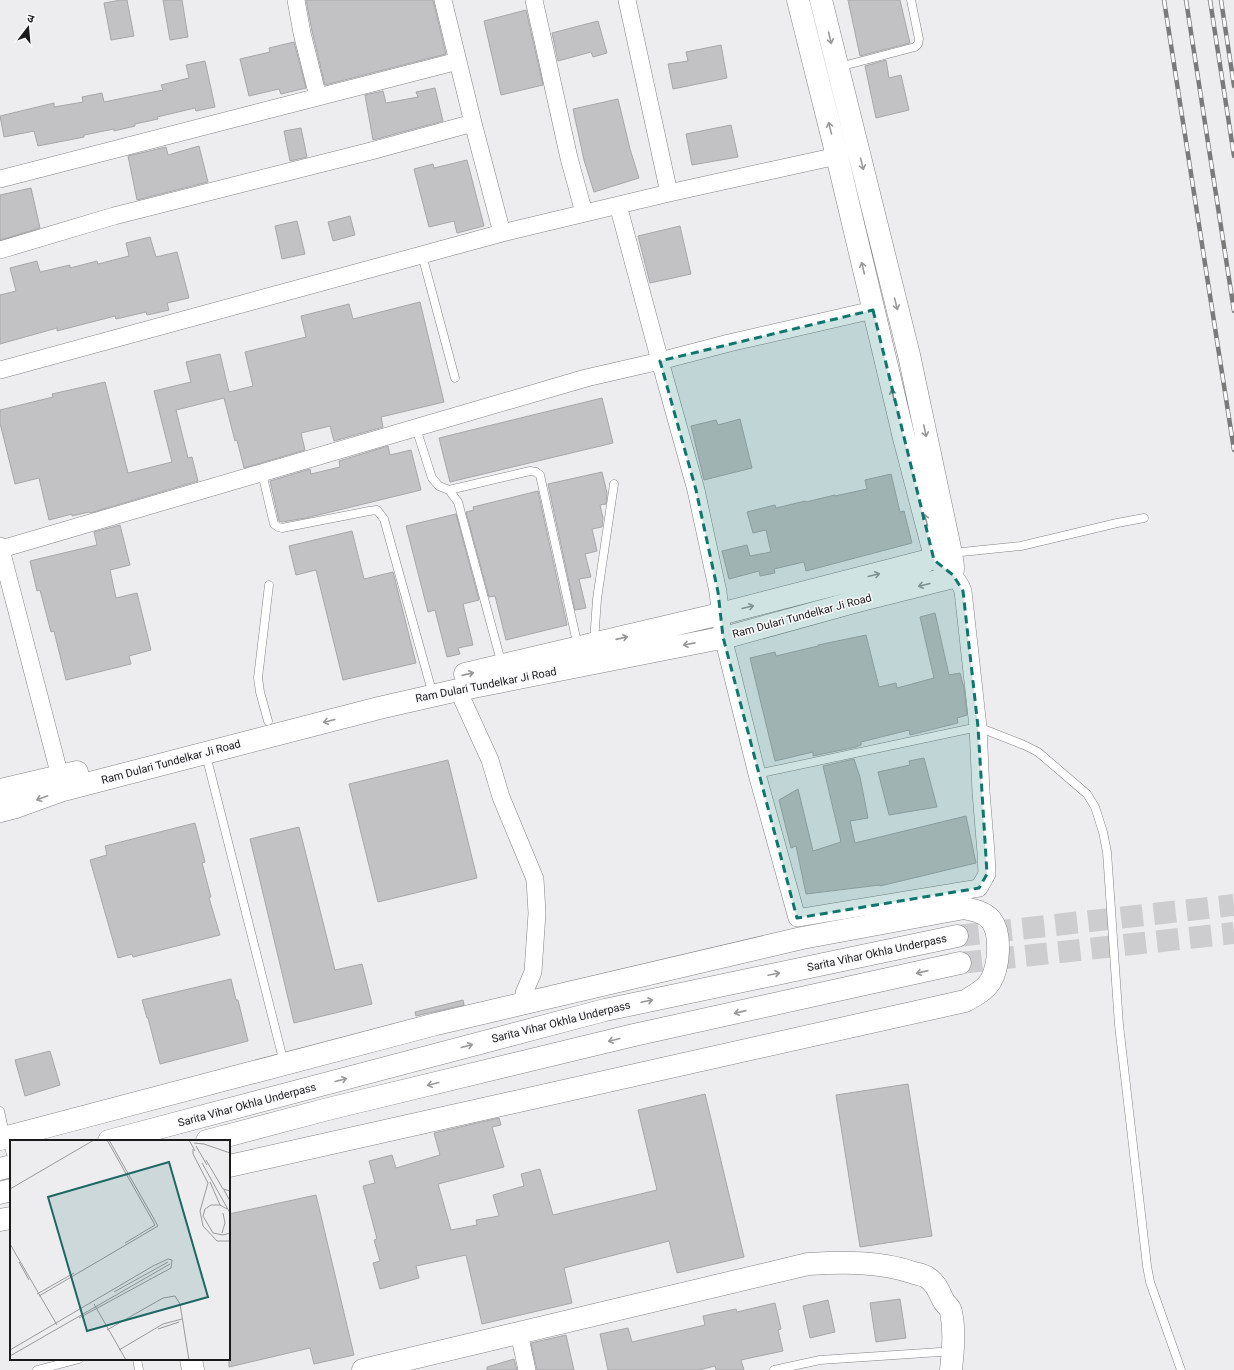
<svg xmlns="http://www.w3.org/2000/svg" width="1234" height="1370" viewBox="0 0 1234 1370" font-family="Roboto,'Noto Sans Devanagari',sans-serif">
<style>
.building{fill:#c2c2c4;stroke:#a7a7a9}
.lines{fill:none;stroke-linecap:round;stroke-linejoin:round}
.secondary-tunnel{stroke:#cdcdcf;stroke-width:22;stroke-dasharray:22 11;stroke-linecap:butt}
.lane-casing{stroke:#838385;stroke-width:9}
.street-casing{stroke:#838385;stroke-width:18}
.secondary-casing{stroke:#838385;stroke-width:23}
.lane{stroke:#fff;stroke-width:8}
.street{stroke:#fff;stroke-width:17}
.secondary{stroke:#fff;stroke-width:22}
.rail-casing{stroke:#7a7a7b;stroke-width:4.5}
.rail{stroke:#fafafc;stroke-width:3;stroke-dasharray:9;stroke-linecap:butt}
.oneway{stroke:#989898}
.marked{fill:#0f766e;fill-opacity:0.2;stroke:#0f766e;stroke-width:3;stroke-dasharray:8 5;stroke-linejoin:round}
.labels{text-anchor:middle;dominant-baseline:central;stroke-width:3;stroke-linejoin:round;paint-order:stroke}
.street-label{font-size:11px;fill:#1a1a1b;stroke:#fafafc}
.inset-road{fill:none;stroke:#99999a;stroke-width:1}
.view{fill:#1d6863;fill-opacity:0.15;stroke:#1d6863;stroke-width:2}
.inset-edge{fill:none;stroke:#1a1a1b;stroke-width:2}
</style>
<rect width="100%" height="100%" fill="#ededef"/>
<path class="building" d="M121,0h6l7,36 -23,4 -7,-37z
M163,0h19l6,37 -18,3z
M306,0h127l13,54 -121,31 -13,-54z
M848,0h52l10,43 -50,13z
M526,10l17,75 -42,10 -17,-74z
M598,21l9,32 -14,4 -2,-5 -33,9 -6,-28z
M294,42l12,46 -25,6 -2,-5 -30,7 -9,-37 30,-7 -1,-4z
M721,45l6,33 -54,11 -5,-25 20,-3 -2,-9z
M886,60l3,18 12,-3 8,35 -33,8 -11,-52z
M205,61l10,46 -19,4 -1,-3 -38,9 1,2 -23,5v2l-21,5v-2l-30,6v2l-46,9 -4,-15 -30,6 -4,-21 54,-13v4l29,-5 -1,-5 20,-4 2,9 59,-12 -2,-5 28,-7 -3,-13z
M435,88l8,33 -70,19 -8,-45 18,-4 3,12 32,-6 -2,-5z
M618,99l12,50 9,29 -45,14 -10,-32 -11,-51z
M731,125l7,32 -46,8 -6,-31z
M301,128l6,29 -17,4 -6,-30z
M199,146l9,36 -71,18 -9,-44 38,-9 2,8z
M467,160l17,66 -27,7 -3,-12 -25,6 -15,-58 19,-5 1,4z
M31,188l9,40 -40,12v-45z
M350,216l5,19 -22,6 -5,-19z
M297,221l8,33 -23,5 -7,-33z
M680,226l11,48 -41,9 -12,-47z
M150,237l6,20 21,-5 12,46 -22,5 2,7 -22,5 -1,-3 -30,7 -1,-3 -58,15v-3l-57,16v-49l16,-4 -6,-23 27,-7 3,11 30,-7v3l27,-7 1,3 31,-8 -3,-13z
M420,302l24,100 -63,15 2,10 -49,14 -4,-15 -29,7 4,17 -61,18 -7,-28 -2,1 -11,-43 -48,12 12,48 4,-1 6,24 -108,32 -1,-1 -17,4v-2l-23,6 -10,-42 -24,6 -15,-61v-13l53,-13 -1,-3 53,-12 23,91 44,-11 -18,-71 37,-9 -5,-20 34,-8 9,38 24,-6 -8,-34 61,-15 -5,-21 48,-12 4,15z
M602,398l11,45 -163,39 -11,-44z
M740,419l12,49 -48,12 -13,-54 25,-6 2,5z
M388,446l2,9 21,-5 10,40 -115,28 -24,4 -3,-1 -9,-40 40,-12 1,5 29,-7 -1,-6z
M602,472l5,21 -1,11 -6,1 3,13 -1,9 -10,2 5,22 -12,3 6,23 -12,2 7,29 -11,2 -27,-126z
M891,474l9,38 4,-1 8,32 -106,28 -2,-9 -30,7 1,4 -15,3 -1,-5 -30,8 -7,-28 25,-6 3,11 21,-4 -5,-22 -13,3 -6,-21 28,-7 1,3 29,-7 1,1 29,-7v1l32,-7 -2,-9z
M538,491l29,134 -61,15 -11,-44 -6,1 -23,-85 8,-2 -1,-3z
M456,514l23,86 -16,4 10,41 -15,3 2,6 -13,3 -12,-47 -7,2 -22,-86z
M120,525l10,40 -20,5 6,28 21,-5 14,57 -22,6 2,8 -65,16 -12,-49 -3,1 -11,-42 -3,1 -7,-30 67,-16 -3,-13z
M352,531l12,48 29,-7 23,91 -73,17 -27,-110 -20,5 -7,-29z
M935,613l14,62 11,-2 4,15 3,27 -10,3 1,5 -48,12 -1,-5 -48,12v3l-5,2 -43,9v-4l-38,9 -25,-103 25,-6 1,4 42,-10v-1l48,-10 13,52 17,-4 1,5 37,-10 -14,-61z
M924,758l13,49 -48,8 -11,-43 32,-7 -1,-4z
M854,759l6,18 8,41 -18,3 5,22 111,-27 10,47 -96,23v-1l-74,9 -10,-48 -5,2 -12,-48 19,-11 15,62 28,-9 -18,-76z
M448,760l29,118 -99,24 -29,-118z
M195,823l10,39 -3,1 9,34 -2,1 11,37 -87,22 -1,-3 -14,4 -28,-98 17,-5 -2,-9z
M299,827l36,143 27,-6 10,40 -78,19 -44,-184z
M231,979l5,21h2l10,41 -88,23 -12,-46h-1l-5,-18z
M463,1000l1,5 -48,11 -1,-4z
M50,1051l10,34 -35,11 -10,-36z
M908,1084l24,152 -72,11 -24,-152z
M705,1094l39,163 -67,16 -8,-32 -105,27 8,35 -90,21 -16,-69 -50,11 3,12 -39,11 -7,-26 7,-2 -6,-21 3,-1 -14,-53 12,-3 -6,-22 23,-6 4,13 44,-13 -6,-22 65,-15 2,7 -9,2 12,40 -66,17 13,46 26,-5 -1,-5 23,-4 -6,-21 31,-9 -3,-12 19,-5 13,46 104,-25 -19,-80z
M316,1195l38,160 -40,9 -4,-16 -81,19v-153z
M900,1299l6,39 -30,4 -6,-39z
M828,1300l7,32 -25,6 -7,-32z
M775,1303l6,26 -3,1 5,21 -42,9 3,10h-28l-1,-4 -16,4h-91l-8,-36 28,-6 4,14 73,-17 -2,-9 33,-7 1,3z
M566,1335l8,35h-37l-6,-27z
M514,1359l3,11h-30v-3z"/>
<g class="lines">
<path class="secondary-tunnel" d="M957,936l277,-31
M960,963l274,-30"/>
<defs>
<path id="lane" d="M839,67l76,-20 3,-3 1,-5 -8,-39
M422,255l33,123
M416,428l16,50 7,8 10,4 9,12 44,163
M262,473l12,51 4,3 4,1 87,-17 8,-1 7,9 49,176
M449,490l81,-19 6,1 4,3 38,172
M952,553l69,-7 96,-23 27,-5
M594,642l3,-43 17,-115
M268,721l-8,-29 -2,-14 11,-93
M206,755l78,308
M757,774l221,-47 46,18 14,7 49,42 8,13 8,25 4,20 12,173 28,241 3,16 31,88
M0,1111l6,27 5,16
M137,1359l2,11
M37,1370l42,-11
M774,1370l46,-10 120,-8"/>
<path id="street" d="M296,0l6,33 16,64
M443,0l30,123 29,110
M534,0l35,158 15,55
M627,0l42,193
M0,179l458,-118
M0,250l114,-34 257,-65 102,-28
M873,310l-144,33 -69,18 36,129 22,102 5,45 34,137 40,144 182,-30 8,-14 -1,-21 -5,-61 -3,-65 -15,-136c-5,-15 -20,-24 -31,-33
M0,370l502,-137 167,-40 168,-37
M0,546l63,242
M1,549l585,-171 74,-17 -42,-156
M458,690l32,70 11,37 34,82 2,34 -4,59 -9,21 4,10
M519,1333l8,37"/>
<path id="secondary" d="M465,674l255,-60 206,-53c6,-3 8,-5 7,-12l-29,-111 -67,-282 -39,-156
M0,790l77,-18
M0,811l16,-4 47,-17 316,-82 79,-18 273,-54 127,-35 91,-23c7,-7 3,-16 2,-25l-42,-198 -88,-355
M0,1139l436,-115 366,-86 162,-30c10,2 20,4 27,12 11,14 8,48 -1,62 -6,9 -16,14 -25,19l-736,165
M109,1141l496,-131 352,-74
M207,1141l121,-32 306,-74 326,-72
M0,1169l11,-3
M0,1193l11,-3
M0,1220l11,-2
M191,1359l2,11
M363,1370l445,-106c35,-2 72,-3 106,9 4,1 10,2 14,5 8,5 11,14 15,22 2,5 7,6 8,12 4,19 2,39 0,58"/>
</defs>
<use href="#lane" class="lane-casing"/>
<use href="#street" class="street-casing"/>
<use href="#secondary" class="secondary-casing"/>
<use href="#lane" class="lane"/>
<use href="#street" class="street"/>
<use href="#secondary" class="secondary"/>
<defs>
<path id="rail" d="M1164,0l70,450
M1186,0l48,311
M1210,0l24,156
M1221,0l13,86"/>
</defs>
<use href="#rail" class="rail-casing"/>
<use href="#rail" class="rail"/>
</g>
<defs><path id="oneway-shaft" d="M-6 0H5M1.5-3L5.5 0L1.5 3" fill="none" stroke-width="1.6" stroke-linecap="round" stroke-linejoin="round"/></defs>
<g class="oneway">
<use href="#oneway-shaft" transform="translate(830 38) rotate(76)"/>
<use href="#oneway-shaft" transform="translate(830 128) rotate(-104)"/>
<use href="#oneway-shaft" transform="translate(862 164) rotate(76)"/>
<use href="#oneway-shaft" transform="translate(863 268) rotate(-103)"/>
<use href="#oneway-shaft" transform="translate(896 304) rotate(76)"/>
<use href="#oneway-shaft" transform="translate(893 395) rotate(-104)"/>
<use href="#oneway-shaft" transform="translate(925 431) rotate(78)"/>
<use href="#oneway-shaft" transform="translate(926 520) rotate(-105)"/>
<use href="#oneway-shaft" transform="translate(874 575) rotate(-14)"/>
<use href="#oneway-shaft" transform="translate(924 585) rotate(166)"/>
<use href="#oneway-shaft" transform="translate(748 607) rotate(-14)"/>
<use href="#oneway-shaft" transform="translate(622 638) rotate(-13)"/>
<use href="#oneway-shaft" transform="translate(689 644) rotate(169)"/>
<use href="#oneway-shaft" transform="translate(468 674) rotate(-13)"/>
<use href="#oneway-shaft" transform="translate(329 721) rotate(166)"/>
<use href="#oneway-shaft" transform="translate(42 798) rotate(159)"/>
<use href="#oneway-shaft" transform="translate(922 972) rotate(167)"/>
<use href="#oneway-shaft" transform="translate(774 974) rotate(-12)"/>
<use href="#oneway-shaft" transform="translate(647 1001) rotate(-12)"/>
<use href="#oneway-shaft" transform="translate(740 1012) rotate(167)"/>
<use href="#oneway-shaft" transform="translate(614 1040) rotate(166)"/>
<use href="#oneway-shaft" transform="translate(467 1046) rotate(-15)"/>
<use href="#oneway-shaft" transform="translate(341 1080) rotate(-15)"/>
<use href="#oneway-shaft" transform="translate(433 1084) rotate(166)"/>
</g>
<path class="marked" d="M873,310l61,250 19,15 10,16 15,136 9,147 -8,14 -182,30 -74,-281 -5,-45 -22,-102 -36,-129z"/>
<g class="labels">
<g class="street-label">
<text transform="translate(802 616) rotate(-15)">Ram Dulari Tundelkar Ji Road</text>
<text transform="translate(486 685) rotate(-11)">Ram Dulari Tundelkar Ji Road</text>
<text transform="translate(171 762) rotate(-15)">Ram Dulari Tundelkar Ji Road</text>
<text transform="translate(877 953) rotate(-12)">Sarita Vihar Okhla Underpass</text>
<text transform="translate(561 1022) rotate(-14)">Sarita Vihar Okhla Underpass</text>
<text transform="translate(247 1105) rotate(-15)">Sarita Vihar Okhla Underpass</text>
</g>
</g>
<g transform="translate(10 1140)">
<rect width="220" height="220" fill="#ededef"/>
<path class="inset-road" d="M97,0l48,85 -30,18M179,0l6,11M184,3l10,1 26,9M186,6l11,19M183,9v5l15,29 -8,28 3,15 14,15h13M196,20l17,29 7,2M192,23l28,50M200,42l10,23M0,49l84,-49M214,50l6,11M217,69l-7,-4h-9l-6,4 -2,7 10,17 10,2 7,-2M212,93l3,-10 -2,-10M0,104l47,81M9,122l10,18M104,152l54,-30M27,154l37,-21M29,156l119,-70 -49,-86M84,164l32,56M148,189l21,-7M97,190l56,-32 12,-2 5,8 9,56M0,210l143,-84 15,-7 4,1 -1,8 -92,50M109,210l44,-26 19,-5M0,216l160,-92"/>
<path class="view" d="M159,22l39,135 -121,34 -39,-134z"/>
<rect width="220" height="220" class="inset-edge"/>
</g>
<g transform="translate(28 28) rotate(16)" stroke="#fafafc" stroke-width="3" paint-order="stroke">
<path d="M0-3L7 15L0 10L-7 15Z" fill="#1a1a1b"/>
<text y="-6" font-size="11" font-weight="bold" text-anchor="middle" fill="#1a1a1b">उ</text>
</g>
</svg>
